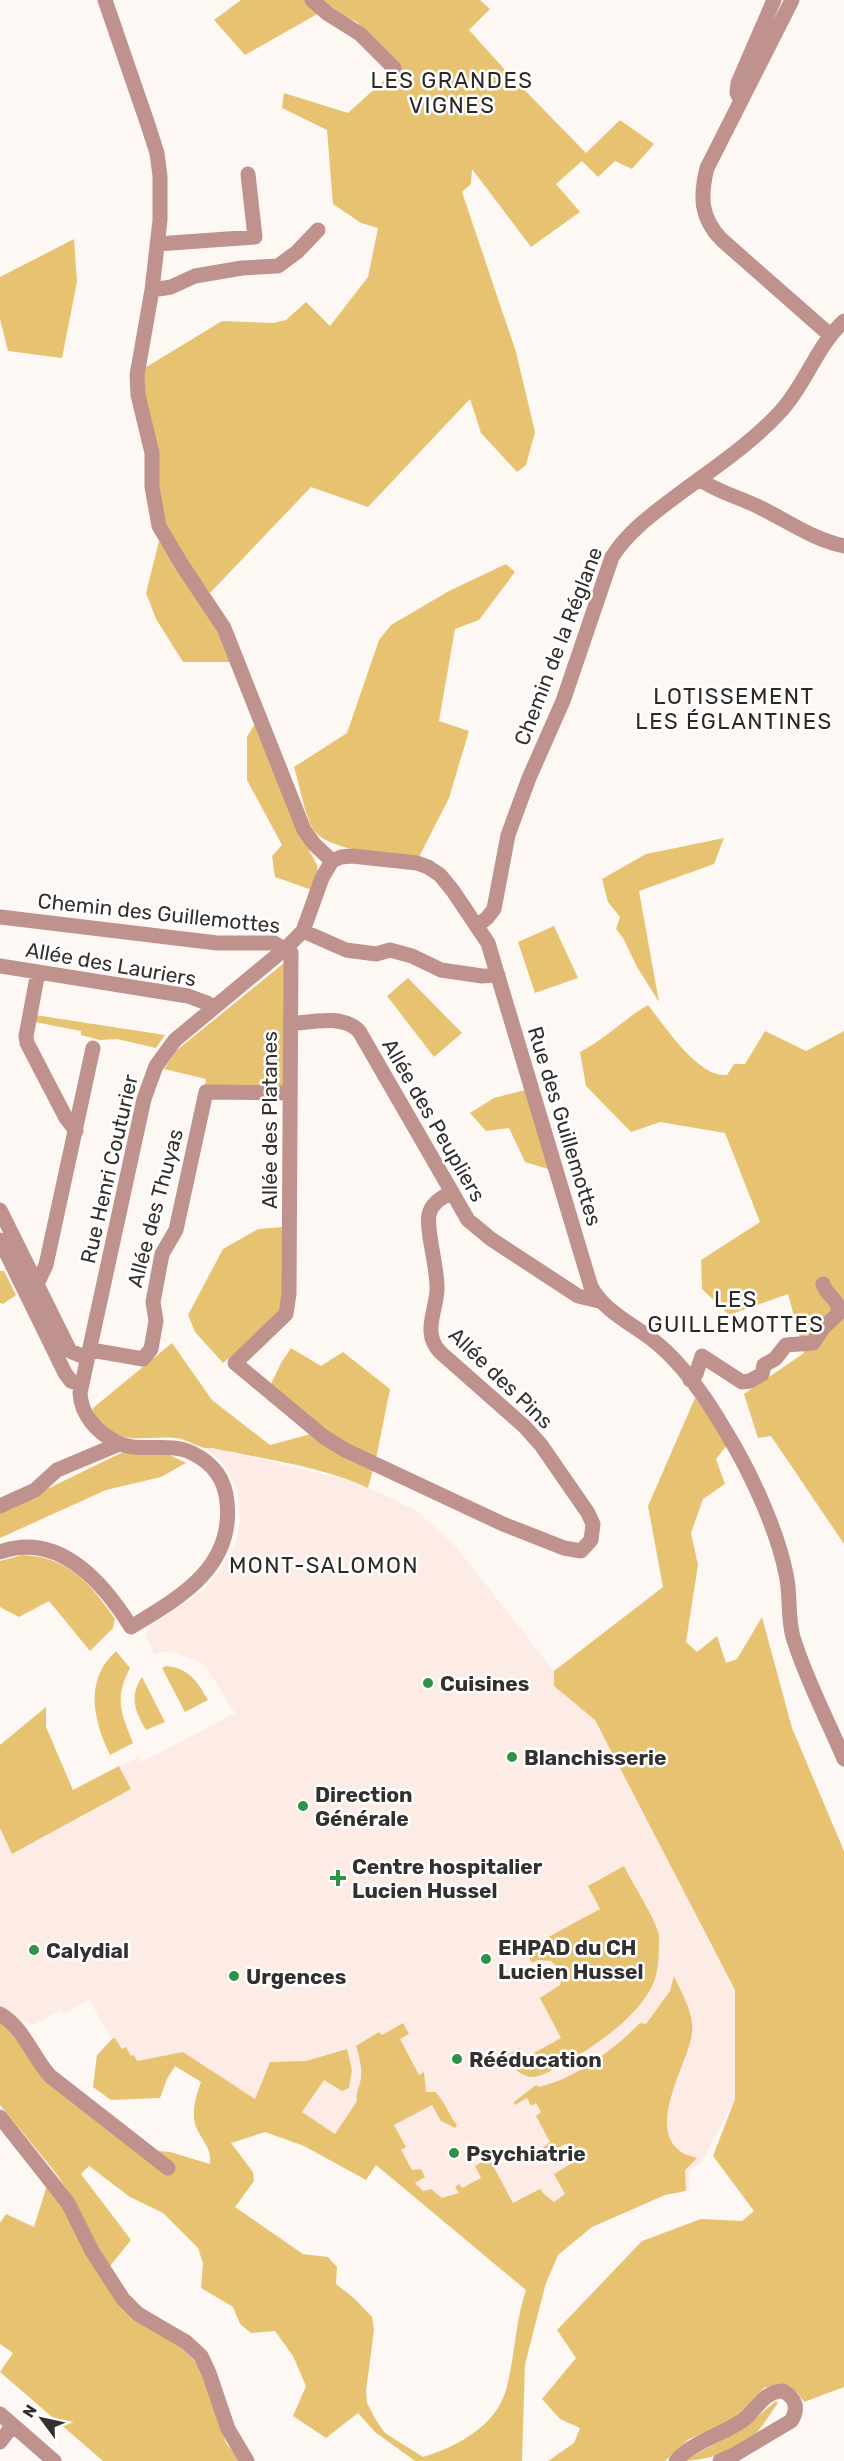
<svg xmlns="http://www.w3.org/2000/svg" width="844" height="2461" viewBox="0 0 844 2461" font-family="Rubik,sans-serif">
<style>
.built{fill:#fdece5}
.green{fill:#e7c371;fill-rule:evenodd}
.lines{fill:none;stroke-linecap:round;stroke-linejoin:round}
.minor{stroke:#c0928e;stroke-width:15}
.poi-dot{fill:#2f9246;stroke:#fff;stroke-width:2}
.labels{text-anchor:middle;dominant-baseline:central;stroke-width:5;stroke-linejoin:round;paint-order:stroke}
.street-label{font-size:21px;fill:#33302f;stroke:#fff}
.poi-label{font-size:21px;font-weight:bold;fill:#33302f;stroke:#fff;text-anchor:start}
.neighbourhood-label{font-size:22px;letter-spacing:1.5px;fill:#2f2926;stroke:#fff}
</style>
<rect width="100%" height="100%" fill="#fef8f5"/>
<path class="built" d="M212,1448l145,34 60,29 39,36 98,124v15l41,34 140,270v109l-34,64 -12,8 1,19 -25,5 -73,32 -34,28 -12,28 -5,20 -165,-138 -51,-24 -108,-65 -34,-24 -46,9 -15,-11 -7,-12 -3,1 -23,-39 -25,13 -3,-3 -28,15 -17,-6 -16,-10v-181l13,26 118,-65 -11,-23 19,-9 1,5 18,-8 77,-41 -29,-45 -10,-8 -25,-9 -17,3 -8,-18 3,-9 54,-36 18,-22 15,-26 4,-22 -3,-31 -11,-23 -19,-18z"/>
<path class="green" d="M241,0h67l11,13 -74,42 -31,-35z
M318,0h162l10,9 -21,21 37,41 80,82 34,-33 34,24 -22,25 -17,-8 -17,16 -16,-16 -26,23 24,28 -49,35 -59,-78 -1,15 -9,8 54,160 19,80 -9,33 -9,7 -36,-39 -11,-34 -102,108 -57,-20 -101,106 -31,-41 -15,-32 -26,-148 84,-51 51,2 13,-3 20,-18 24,24 38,-49 10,-49 -17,-5 -28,-19 -6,-74 -45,-22 2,-15 64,20 44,-40 3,-10 -38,-41 -25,-11z
M74,239l3,43 -15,76 -54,-7 -8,-32v-42z
M159,541l51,74 21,47h-48l-27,-43 -10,-26z
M506,564l9,8 -36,48 -24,9 -16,92 30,10 -20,67 -30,59c-27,-3 -95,-4 -108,-31 -8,-18 -11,-40 -17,-59l53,-34 32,-93 12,-15 58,-34z
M256,722l47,117 14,26 1,9 -6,16 -37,-13 -3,-21 10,-11 -35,-65v-43z
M724,838l-10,26 -75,27 20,111 -22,-35 -14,-29 -7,-9 4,-12 -12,-15 -6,-23 44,-25z
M554,926l24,52 -43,15 -17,-51z
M284,963l-1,124 -78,-2 1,-6 -42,-10 13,-19z
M408,978l54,55 -28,24 -47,-61z
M648,1005c17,21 50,73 79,70l7,-11h11l20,-33 41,20 38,-20v513l-73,-108 -13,2 -14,-44 60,-41 -16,-59 -59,21 -27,-26 -1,-29 59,-38 -35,-89 -65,-11 -29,10 -45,-46 -6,-34c25,-13 44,-33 68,-47z
M35,1015l130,20 -9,13 -39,-9 -17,1 -19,-5v-4l-46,-9z
M525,1090l26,80 -26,-8 -16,-34 -23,3 -16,-18 24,-15z
M282,1227v87l-59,49 -28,-31 -7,-17 35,-66 35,-20z
M0,1271h4l12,24 -13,9 -3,-1z
M172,1343l40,57 58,45 56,-15 -56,-44 11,-23 10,-15 30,18 22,-14 47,37 -13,65 -9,34c-43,-21 -109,-30 -156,-40 -11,2 -20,-6 -31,-9 -26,-6 -60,9 -80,-15 -5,-6 -8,-9 -8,-16z
M695,1398l17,22 15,25 -11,14 9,25 -22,15 -12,34 7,32 -12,77 11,10 20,-16 9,27 11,-4 25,-42 30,111 52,123v536l-40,15 -7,-10 -19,-8 -14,4 -30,32 -45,19 -24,22h-117l26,-18 6,-15 -20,-9 -18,-20 34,-41 -19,-28 85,-89 59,-22 41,2 12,-10 -41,-55 22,-57v-109l-140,-270 -41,-34v-15l109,-84 -15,-81z
M125,1451l43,3 18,9 -25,14 -55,13 -106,48v-26z
M22,1555c47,2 68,28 93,64l-2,9 -23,23 -41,-50 -30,16 -19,-10v-46z
M116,1651l14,17c-16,31 -9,44 3,75l-23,12c-17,-35 -26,-75 6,-104z
M166,1666c23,2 31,15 42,34l-23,12 -23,-44z
M142,1677l23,45 -19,8c-11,-18 -17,-34 -4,-53z
M46,1707v20l27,63 46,-24 12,23 -119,65 -12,-26v-83z
M624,1866c7,15 34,57 35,70 0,14 0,33 -5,46 -14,34 -60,65 -91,82 -9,4 -19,12 -29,13 -14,0 -22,-10 -28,-21l13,-8 6,10 36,-20 -21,-40 20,-13 3,-12 -12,-12 -13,-1 -6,3 -5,-9 16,-8 -2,-5 59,-32 -12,-23z
M674,1976c7,16 21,39 18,57 -3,29 -46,93 -12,118 4,4 12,5 17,7l-12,12 1,21 -21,4 -73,32 -34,28 -12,28 -21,81 -3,97h-107l-40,-29 -17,-19 -32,25 -33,-22 13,-30 -13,-30 -18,-25 -24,2 -11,-9 -7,-17 -32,-19 2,-25 -5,-15 -35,-35 -33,-16 -41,-31 -8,8 50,66 -21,26 -10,-14 -30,-58 -15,-22 -55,-67v-87l42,51 95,80 33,3 40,12c2,-15 -7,-22 -13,-35 -7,-14 -1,-34 4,-47l-26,-16 -8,13 -7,19 -49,2 -18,-13 4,-32 15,-16 3,-1 7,11 4,-2 5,9 3,-1 3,6 46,-9 72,47 15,-37 36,-1 41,-12 5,21 -3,18 -7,3 -18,-11 -22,32 33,22 22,-33c-2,-9 4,-16 4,-25 1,-10 -2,-20 -5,-30l23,-14 3,3 21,-12 6,11 -9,5 19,36 5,-3 2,20h9c10,9 13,22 22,33l-2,3 -14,-7 -9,-16 -38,20 12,22 -5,3 11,20 9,-1 4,8 -10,6 8,8 8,-2 11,9 17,-5 -4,-6 4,-3 3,4 19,-10 -6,-12 14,-8 24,45 27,-14 4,5 10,8 11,-8 -11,-20 18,-11 -3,-7 1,-7 -5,-5 -21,13 -3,-8 9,-7 -14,-26 5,-4 -5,-9 -5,3 -4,-8 -12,7 -1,-3 22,-17 3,2c38,-9 74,-37 101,-64l6,1 24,-33zM265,2132l39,14 62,34 10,-15 150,125c-11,32 -11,67 -20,100 -10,36 -50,57 -83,67l-38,-24 -9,-13 -9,-17 -1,-12 8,-61 -2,-13 -17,-18 -19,-15 1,-17 -9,-10 -25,-3 -68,-47 19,-26 -1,-9 -22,-29z
M47,2185l10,12 30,59 113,110 26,77 15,18h-138l-103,-89 13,-19 -13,-9v-121l6,-9 28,13z
M776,2401l2,2c-7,9 -13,20 -20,28 -18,19 -51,30 -75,30l61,-33z"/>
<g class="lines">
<path class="minor" d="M105,0l42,122 10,31 3,23v44l-8,70 -15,85 1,20 14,58v34l7,39 23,39 42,63 80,202 10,14 18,17
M312,0l16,14 32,20 34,34
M792,0l-85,168c-7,28 -7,50 15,72l108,95
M741,101l-4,-8 1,-10 36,-83
M157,244l98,-7 -7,-63
M152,290l19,-3 24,-11 47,-8 36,-2 19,-14 21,-22
M699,479c18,13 40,18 60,28 29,14 53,32 85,39
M332,861l9,-4 11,-1 65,7 11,4 12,8 13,16 35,52 103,344c15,27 45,38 68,58 27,23 49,56 67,87 24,39 51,97 60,142 5,21 1,42 7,63 13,43 34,81 51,122
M0,917l217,26h57l17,10 -2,341 -3,20 -51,49 89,74 21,13 158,74 61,24 17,3 10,-11 2,-16 -5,-11 -47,-68 -16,-18 -85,-75c-18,-19 -4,-40 -3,-62 1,-23 -11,-57 -8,-75 2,-12 13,-17 22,-23
M477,926l10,-8 7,-9 14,-74 21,-57 34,-77 49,-144c16,-25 39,-42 63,-60 36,-27 76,-53 106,-86 25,-27 36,-66 63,-90
M303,931l43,19 30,4 14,-4 22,6 29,14 41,6 16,-1
M0,966l188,30 19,7 6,5
M38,972l-12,64 1,7 39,75 10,13
M290,1024c22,-2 52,-10 69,7l109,189 23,19 87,57 21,5
M0,1210l70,141 12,5 15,-5 46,8 8,-10 5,-28 -3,-19 9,-48 14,-24 30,-138 84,1
M0,1240l65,133 6,8 10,3
M37,1284l9,-19 47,-217
M690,1380l6,-6 6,-18 40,26 8,-1 12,-7 2,-9 11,-6 11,-14 27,-2 10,-15 16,-15c0,-15 -13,-17 -16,-29
M0,1506l35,-16 22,-20 62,-26
M0,1552c59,-21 103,30 131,75 48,-29 103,-59 96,-125 -2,-23 -14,-39 -35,-49 -24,-12 -53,1 -76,-11 -19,-10 -35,-27 -36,-49l64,-294 12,-33 19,-26 111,-92 17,-17 19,-53 10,-17
M0,2014c24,14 32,42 50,62l118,92
M0,2117l68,86 24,48 31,48 15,15 48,28 15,14 8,17 19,56 19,32
M0,2414l54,47
M0,2442l13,-17
M676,2461c16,-19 45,-26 66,-40 14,-10 21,-30 41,-30 13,7 16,18 8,30l-57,34 -14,6"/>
</g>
<g class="poi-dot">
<circle cx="428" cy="1683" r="6"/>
<circle cx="512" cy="1757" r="6"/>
<circle cx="303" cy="1806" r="6"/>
<path d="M335 1869h6v6h6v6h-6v6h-6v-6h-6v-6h6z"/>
<circle cx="34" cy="1950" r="6"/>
<circle cx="486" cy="1959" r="6"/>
<circle cx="234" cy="1976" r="6"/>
<circle cx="457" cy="2059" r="6"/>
<circle cx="454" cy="2153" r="6"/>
</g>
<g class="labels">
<g class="street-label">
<text transform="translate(558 646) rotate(-69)">Chemin de la Réglane</text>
<text transform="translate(159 913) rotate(6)">Chemin des Guillemottes</text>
<text transform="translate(111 964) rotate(10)">Allée des Lauriers</text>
<text transform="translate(269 1120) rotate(-90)">Allée des Platanes</text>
<text transform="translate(434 1120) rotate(60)">Allée des Peupliers</text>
<text transform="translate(565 1126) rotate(73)">Rue des Guillemottes</text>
<text transform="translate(109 1169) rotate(-77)">Rue Henri Couturier</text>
<text transform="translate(155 1208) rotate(-75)">Allée des Thuyas</text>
<text transform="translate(501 1378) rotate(44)">Allée des Pins</text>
</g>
<g class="poi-label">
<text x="440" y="1683">Cuisines</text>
<text x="524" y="1757">Blanchisserie</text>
<text x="315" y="1794">Direction<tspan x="315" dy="24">Générale</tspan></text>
<text x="352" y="1866">Centre hospitalier<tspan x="352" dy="24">Lucien Hussel</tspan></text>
<text x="498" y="1947">EHPAD du CH<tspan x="498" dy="24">Lucien Hussel</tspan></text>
<text x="46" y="1950">Calydial</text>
<text x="246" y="1976">Urgences</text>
<text x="469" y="2059">Rééducation</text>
<text x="466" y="2153">Psychiatrie</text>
</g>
<g class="neighbourhood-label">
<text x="452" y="80">LES GRANDES<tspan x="452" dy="25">VIGNES</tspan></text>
<text x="734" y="696">LOTISSEMENT<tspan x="734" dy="25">LES ÉGLANTINES</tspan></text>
<text x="736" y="1299">LES<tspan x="736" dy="25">GUILLEMOTTES</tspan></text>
<text x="324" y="1565">MONT-SALOMON</text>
</g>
</g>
<g transform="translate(42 2419) rotate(303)" stroke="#ffffff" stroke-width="4.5" paint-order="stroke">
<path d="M0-4.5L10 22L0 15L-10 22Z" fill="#33302f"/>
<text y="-9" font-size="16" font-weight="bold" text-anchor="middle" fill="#33302f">N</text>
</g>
</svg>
